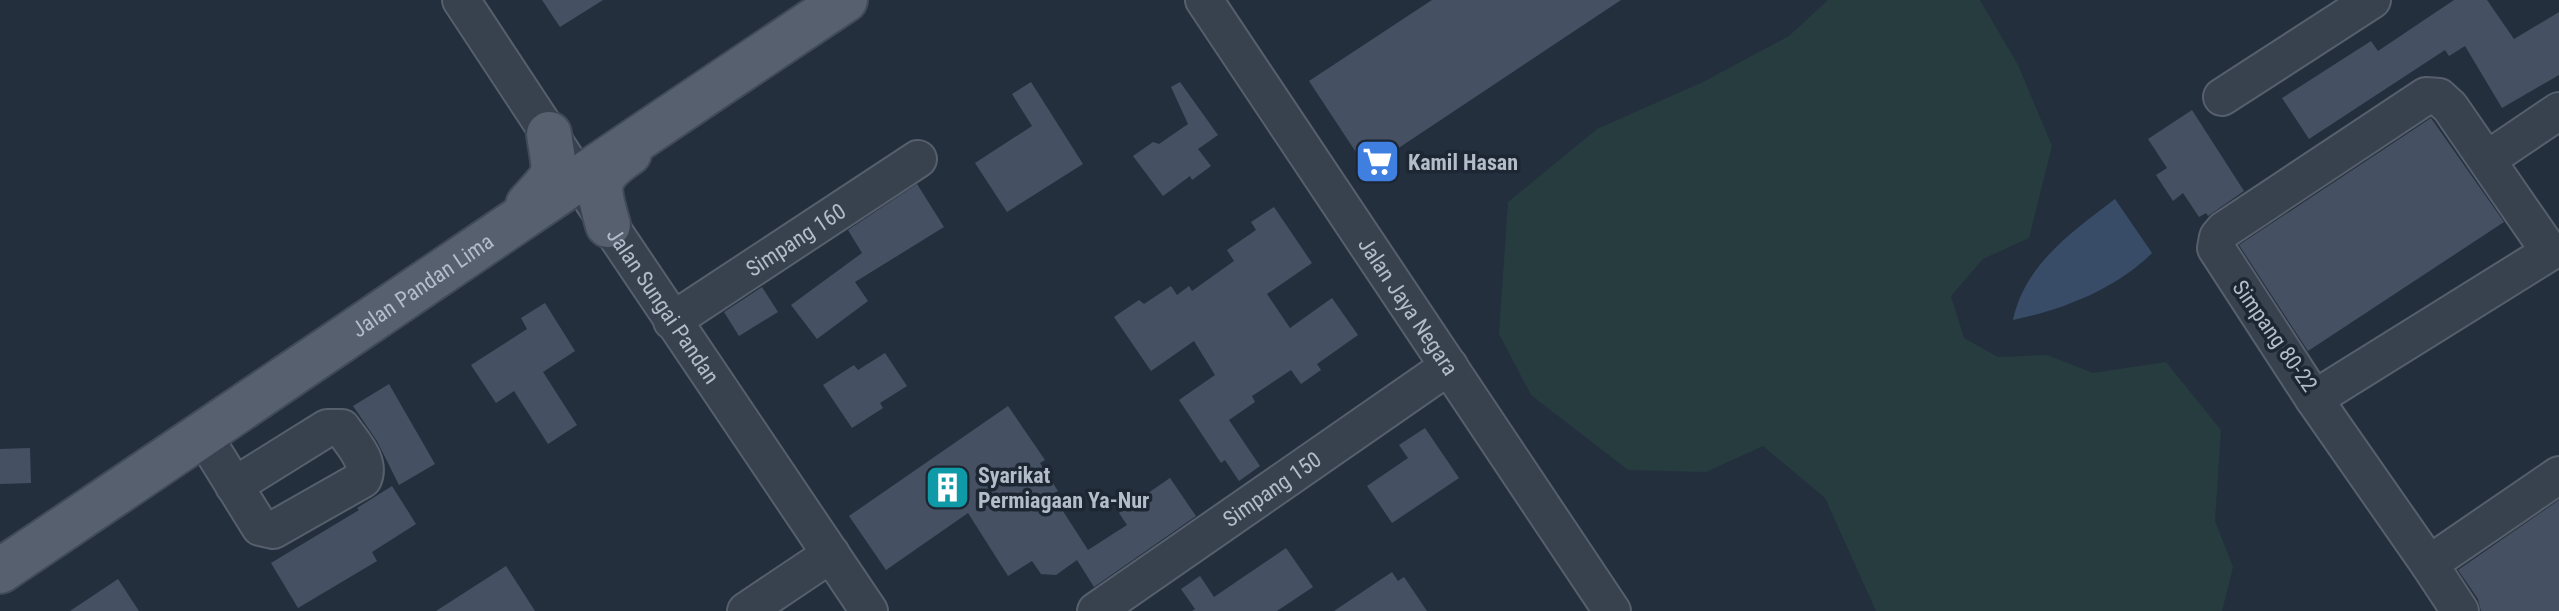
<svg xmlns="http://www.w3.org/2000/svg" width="2559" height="611" viewBox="0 0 2559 611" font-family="'Roboto Condensed',sans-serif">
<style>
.green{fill:#263c3f}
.water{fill:#394c67}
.building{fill:#455162}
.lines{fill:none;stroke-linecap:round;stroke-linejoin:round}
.minor-casing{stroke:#565f6c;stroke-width:40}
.major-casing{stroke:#414a57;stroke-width:48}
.minor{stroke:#38414e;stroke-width:36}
.major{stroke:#56606e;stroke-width:44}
.labels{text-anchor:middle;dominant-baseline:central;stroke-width:7;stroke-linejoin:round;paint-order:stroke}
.poi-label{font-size:22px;font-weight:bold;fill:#b4bcc9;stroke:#1d2633;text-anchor:start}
.street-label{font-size:22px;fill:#b4bcc9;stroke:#1d2633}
</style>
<rect width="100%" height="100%" fill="#242f3e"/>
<path class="green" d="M1828,0h152l38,65 34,81 -23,92 -46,21 -32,37 13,42 34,19 49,-2 46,18 73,-11 55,68 -6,91 18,46 -11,44h-346l-51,-113 -62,-52 -57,26 -78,-2 -97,-75 -32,-61 9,-132 89,-73 106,-47 86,-46z"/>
<path class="water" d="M2115,199l37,54c-36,36 -90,57 -139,67 12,-56 59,-88 102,-121z"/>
<path class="building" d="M542,0h61l-43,27z
M1432,0h189l-254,169 -58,-88z
M2454,0h33l27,39 45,-27v63l-57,33 -37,-62 -16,10 -4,-6 -136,89 -27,-41 89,-57 7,10z
M1031,82l52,82 -76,48 -32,-49 57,-37 -20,-32z
M1180,82l38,53 -20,14 13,17 -19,14 -2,-4 -27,20 -30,-40 20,-14 6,2 29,-20 -17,-37z
M2192,110l52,81 -36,25 -2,-3 -7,4 -16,-24 -10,8 -17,-26 11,-7 -19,-29z
M2431,118l73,104 -196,129 -69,-106z
M917,184l27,43 -89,55 13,19 -51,38 -26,-34 71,-52 -14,-23z
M1274,207l38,56 -45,31 23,34 42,-30 26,37 -41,29 4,6 -20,14 -10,-14 -39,26 3,6 -26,18 31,46 -21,15 -14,-21 -4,3 -42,-63 36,-25 -21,-34 -43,30 -37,-54 25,-17 5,4 27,-18 6,9 12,-9 3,5 42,-30 -7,-11 29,-20 -5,-8z
M762,287l16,25 -39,24 -15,-24z
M545,303l30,48 -32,21 34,53 -29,19 -34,-53 -18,12 -25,-38 56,-36 -6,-11z
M885,353l22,33 -27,17 3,5 -31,20 -29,-43 31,-20 4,5z
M389,384l46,80 -36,21 -22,-44 -24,-35z
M1008,406l37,54 -5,3 18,28 -6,3 36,56 39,-25 -8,-12 51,-35 26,38 -102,71 -17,-27 -21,15 -15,-1 -9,-13 -24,15 -40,-63 -82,57 -37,-54z
M1425,428l34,50 -67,45 -25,-37 41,-28 -9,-13z
M30,448l1,35 -31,1v-35z
M392,486l24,38 -44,28 5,9 -79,47 -27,-45 88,-53 -2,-2z
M2559,500v111h-78l-3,-12 -20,-29z
M1286,548l27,39 -36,24h-85l3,-2 -14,-20 19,-13 14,21z
M506,566l29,45h-99z
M1392,572l6,9 6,-4 23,34h-93z
M118,579l21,32h-69z"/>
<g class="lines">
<defs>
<g id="minor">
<path d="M461,0l104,158"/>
<path id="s1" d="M1204,0l408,611"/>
<path d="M2426,96l13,1 11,10 100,145 -236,147 -98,-151 2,-11 6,-7z"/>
<path d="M2222,97l150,-97"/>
<path d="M2488,159l71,-48"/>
<path id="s2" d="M593,201l276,410"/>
<path id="s3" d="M672,321l246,-162"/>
<path d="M2314,399l115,165"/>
<path d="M203,435l57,92 13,3 90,-51c8,-18 -11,-36 -21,-51h-15l-93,58"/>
<path d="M746,611l85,-57"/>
<path id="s4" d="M1096,611l353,-245"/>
<path d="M2460,611l-31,-47 130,-89"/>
</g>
<g id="major">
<path d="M528,205c30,-34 28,-26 21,-71"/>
<path d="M608,225c-11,-39 -15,-47 21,-72"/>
<path id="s5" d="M0,571c282,-189 562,-383 845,-571"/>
</g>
</defs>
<use href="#minor" class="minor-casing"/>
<use href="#major" class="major-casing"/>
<use href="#minor" class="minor"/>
<use href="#major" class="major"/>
</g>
<defs>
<symbol id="supermarket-square" viewBox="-11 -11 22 22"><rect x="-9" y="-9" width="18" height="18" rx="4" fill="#3f7fe0" stroke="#1d2633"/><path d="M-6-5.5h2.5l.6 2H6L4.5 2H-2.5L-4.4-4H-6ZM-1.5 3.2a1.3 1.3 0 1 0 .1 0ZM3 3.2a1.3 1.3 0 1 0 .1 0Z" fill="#fff"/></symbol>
<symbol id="building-square" viewBox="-11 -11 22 22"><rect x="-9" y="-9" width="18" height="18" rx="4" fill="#0f9aa8" stroke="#1d2633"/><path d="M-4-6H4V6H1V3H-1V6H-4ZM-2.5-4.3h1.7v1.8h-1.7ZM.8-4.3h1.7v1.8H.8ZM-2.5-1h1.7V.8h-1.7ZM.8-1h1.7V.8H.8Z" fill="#fff"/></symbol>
</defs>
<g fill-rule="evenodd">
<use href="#supermarket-square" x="1352" y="136" width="51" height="51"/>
<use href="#building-square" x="922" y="462" width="51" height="51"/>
</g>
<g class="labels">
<g class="poi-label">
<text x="1408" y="162">Kamil Hasan</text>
<text x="978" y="475">Syarikat<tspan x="978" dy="25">Permiagaan Ya-Nur</tspan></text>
</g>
<g class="street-label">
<text stroke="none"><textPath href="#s3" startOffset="148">Simpang 160</textPath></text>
<text stroke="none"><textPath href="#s5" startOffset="510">Jalan Pandan Lima</textPath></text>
<text stroke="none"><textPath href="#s2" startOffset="126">Jalan Sungai Pandan</textPath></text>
<text stroke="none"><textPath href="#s1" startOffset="368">Jalan Jaya Negara</textPath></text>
<text transform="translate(2275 336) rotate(55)">Simpang 80-22</text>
<text stroke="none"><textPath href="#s4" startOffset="214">Simpang 150</textPath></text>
</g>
</g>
</svg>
